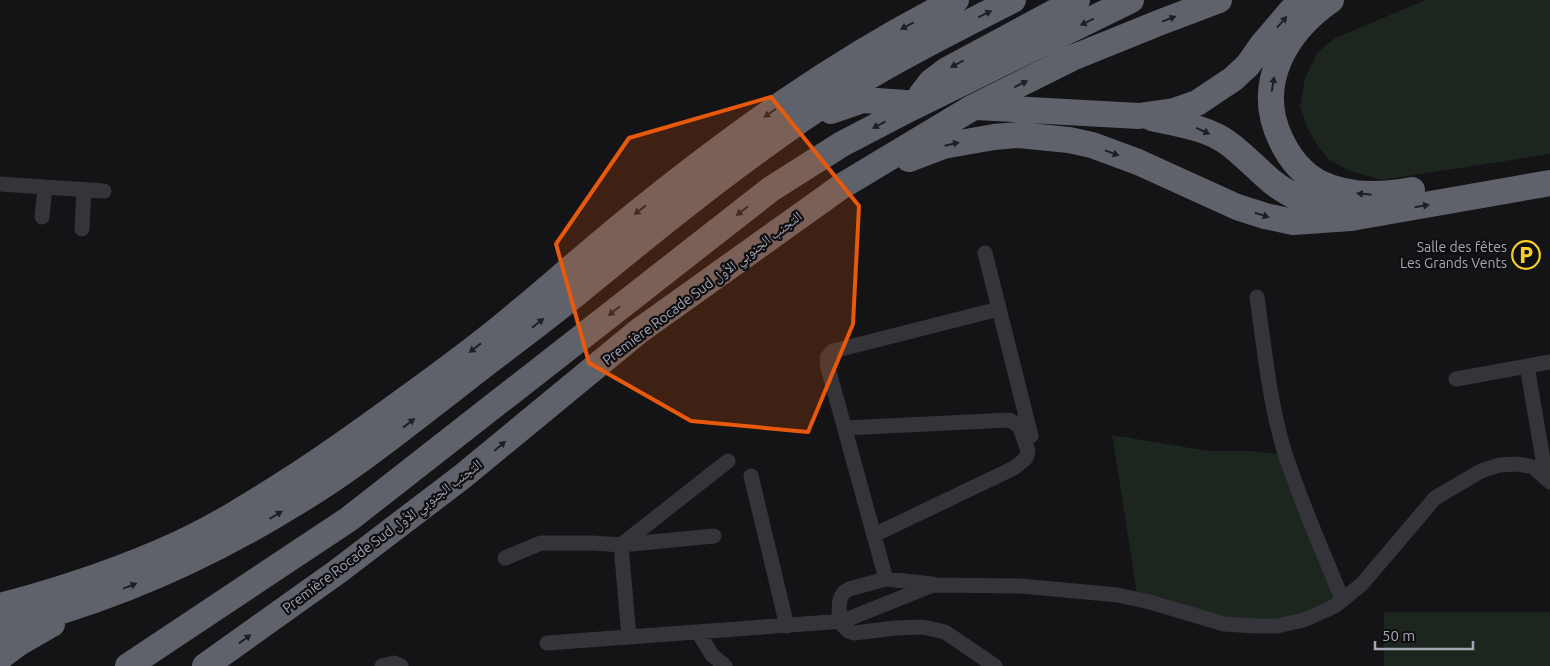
<svg xmlns="http://www.w3.org/2000/svg" width="1550" height="666" viewBox="0 0 1550 666" font-family="Ubuntu,'Noto Naskh Arabic',sans-serif">
<style>
.green{fill:#1d251f}
.lines{fill:none;stroke-linecap:round;stroke-linejoin:round}
.street{stroke:#34343a;stroke-width:15}
.highway{stroke:#60626b;stroke-width:26}
.oneway{fill:#1f1f22}
.marked{fill:#e8590c;fill-opacity:0.2;stroke:#e8590c;stroke-width:4;stroke-linejoin:round}
.labels{text-anchor:middle;dominant-baseline:central;stroke-width:4.5;stroke-linejoin:round;paint-order:stroke}
.poi-label{font-size:14px;fill:#a5a7b6;stroke:#0f0e10;text-anchor:end}
.street-label{font-size:14px;fill:#a5a7b6;stroke:#0f0e10}
</style>
<rect width="100%" height="100%" fill="#141315"/>
<path class="green" d="M1426,0h124v154l-168,26 -32,-9 -21,-11 -10,-12 -12,-21 -7,-21 5,-28 13,-26 17,-14z
M1112,435l97,16h41l29,3 57,144 -33,16 -36,7h-29l-39,-10 -33,-13 -29,-5z
M1384,612h166v54h-166z"/>
<g class="lines">
<path class="street" d="M0,184l104,7
M42,217l3,-30
M82,229l2,-39
M985,253l46,183
M1257,297c7,49 12,101 26,150 16,52 39,102 59,152
M1527,366l19,111
M1456,379l94,-17
M845,428l164,-8 6,3 5,5 8,23 -2,7 -12,10 -140,67
M751,476l36,150
M505,558l36,-15h51l29,2 107,-84
M886,579l-58,-211 -1,-10 6,-7 166,-42
M932,584l-46,-5 -37,10c-13,6 -9,20 -10,32l9,10 6,2 41,-5 28,-1 22,5 50,34
M698,632l14,23 13,11
M629,637l-8,-92 93,-9
M547,643l284,-21 17,-3 85,-34 88,1 97,9 32,7 74,22 32,2h21l27,-6 31,-14 27,-22 73,-86 46,-27 18,-6 19,-1 15,3 17,15
M382,666l12,-3 7,3"/>
<path class="highway" d="M1331,0c-46,32 -77,85 -50,140 8,17 21,33 37,42 29,15 63,14 94,8
M921,95l10,-13 16,-12 130,-70
M976,107l163,9 35,-5 23,-8 36,-24 15,-14 14,-20 29,-34 13,-11
M831,111l32,-11 57,4
M1152,118c25,6 54,9 76,25 15,11 28,25 43,38 20,16 47,28 73,30
M909,159l34,-13 51,-9 25,-2 50,5 23,5 46,17 99,45 28,9 28,6 58,-4 199,-35
M0,606c61,-16 121,-36 178,-62 39,-18 74,-40 110,-63 43,-27 85,-58 126,-88 30,-22 59,-43 87,-66 43,-35 84,-72 127,-107 102,-83 210,-161 328,-220
M0,628c105,-25 207,-70 299,-127 55,-33 105,-74 156,-113 36,-29 74,-56 110,-85 73,-60 146,-120 223,-174 71,-51 148,-90 225,-129
M0,657l19,-14 33,-19
M128,666l221,-147 422,-330 71,-45 67,-35 222,-109
M205,666l132,-94 126,-96 176,-145 203,-145 130,-78 100,-50 89,-36 58,-22"/>
</g>
<defs><path id="oneway-solid" d="M-6-.8H1V-3.2L6.5 0L1 3.2V.8H-6Z" transform="scale(1.25)"/></defs>
<g class="oneway">
<use href="#oneway-solid" transform="translate(985 14) rotate(-26)"/>
<use href="#oneway-solid" transform="translate(1169 19) rotate(-21)"/>
<use href="#oneway-solid" transform="translate(1087 22) rotate(154)"/>
<use href="#oneway-solid" transform="translate(1282 22) rotate(-49)"/>
<use href="#oneway-solid" transform="translate(907 26) rotate(152)"/>
<use href="#oneway-solid" transform="translate(957 64) rotate(152)"/>
<use href="#oneway-solid" transform="translate(1021 84) rotate(-26)"/>
<use href="#oneway-solid" transform="translate(1273 84) rotate(-80)"/>
<use href="#oneway-solid" transform="translate(770 113) rotate(145)"/>
<use href="#oneway-solid" transform="translate(879 125) rotate(152)"/>
<use href="#oneway-solid" transform="translate(1203 131) rotate(24)"/>
<use href="#oneway-solid" transform="translate(952 144) rotate(-13)"/>
<use href="#oneway-solid" transform="translate(1112 153) rotate(20)"/>
<use href="#oneway-solid" transform="translate(1364 194) rotate(-174)"/>
<use href="#oneway-solid" transform="translate(1422 206) rotate(-9)"/>
<use href="#oneway-solid" transform="translate(640 210) rotate(142)"/>
<use href="#oneway-solid" transform="translate(742 211) rotate(143)"/>
<use href="#oneway-solid" transform="translate(1262 215) rotate(17)"/>
<use href="#oneway-solid" transform="translate(614 311) rotate(141)"/>
<use href="#oneway-solid" transform="translate(538 323) rotate(-38)"/>
<use href="#oneway-solid" transform="translate(475 348) rotate(142)"/>
<use href="#oneway-solid" transform="translate(409 423) rotate(-38)"/>
<use href="#oneway-solid" transform="translate(500 446) rotate(-40)"/>
<use href="#oneway-solid" transform="translate(276 515) rotate(-31)"/>
<use href="#oneway-solid" transform="translate(130 586) rotate(-21)"/>
<use href="#oneway-solid" transform="translate(245 639) rotate(-36)"/>
</g>
<path class="marked" d="M771,97l88,109 -6,118 -45,108 -117,-11 -102,-58 -33,-119 73,-106z"/>
<defs>
<symbol id="parking-ring" viewBox="-11 -11 22 22"><circle r="9.5" fill="#0f0e10" stroke="#f8cf29" stroke-width="1.5"/><path d="M-3.5-5.5H1a3.5 3.5 0 0 1 0 7H-1V5.5H-3.5ZM-1-3.4V-.6H.8a1.4 1.4 0 0 0 0-2.8Z" fill="#f8cf29"/></symbol>
</defs>
<g fill-rule="evenodd">
<use href="#parking-ring" x="1510" y="239" width="32" height="32"/>
</g>
<g class="labels">
<g class="poi-label">
<text x="1507" y="247">Salle des fêtes<tspan x="1507" dy="16">Les Grands Vents</tspan></text>
</g>
<g class="street-label">
<text transform="translate(702 288) rotate(-37)">Première Rocade Sud التجنب الجنوبي الأول</text>
<text transform="translate(382 536) rotate(-37)">Première Rocade Sud التجنب الجنوبي الأول</text>
</g>
</g>
<path d="M1375 641v8h98v-8" fill="none" stroke="#a5a7b6" stroke-width="2.5"/>
<text x="1382" y="641" font-size="15" fill="#a5a7b6" stroke="#0f0e10" stroke-width="4" paint-order="stroke">50 m</text>
</svg>
